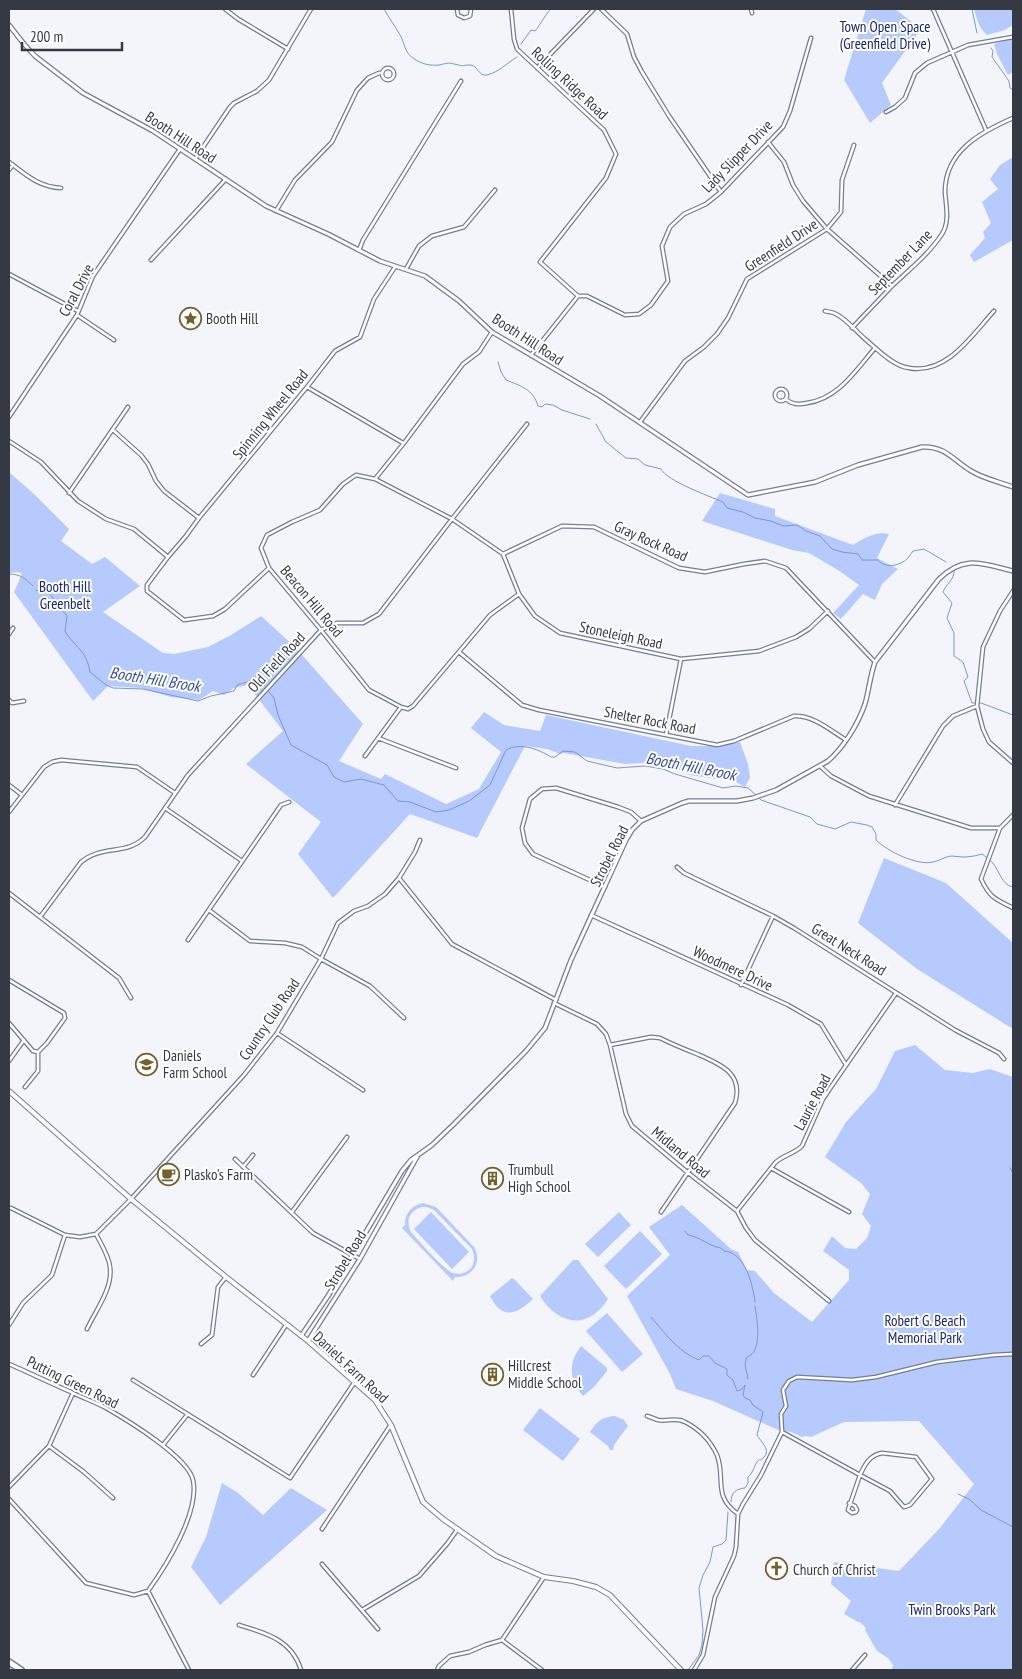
<svg xmlns="http://www.w3.org/2000/svg" width="1022" height="1679" viewBox="0 0 1022 1679" font-family="'PT Sans Narrow',sans-serif">
<style>
.green{fill:#b7cafe;fill-rule:evenodd}
.lines{fill:none;stroke-linecap:round;stroke-linejoin:round}
.stream{stroke:#7e94d5;stroke-width:1}
.minor-casing{stroke:#757d95;stroke-width:5}
.tertiary-casing{stroke:#757d95;stroke-width:5.5}
.secondary-casing{stroke:#757d95;stroke-width:6}
.motorway-casing{stroke:#757d95;stroke-width:8}
.minor{stroke:#fff;stroke-width:2.5}
.tertiary{stroke:#fff;stroke-width:3}
.secondary{stroke:#fff;stroke-width:4}
.motorway{stroke:#fff;stroke-width:5}
.labels{text-anchor:middle;dominant-baseline:central;stroke-width:4;stroke-linejoin:round;paint-order:stroke}
.park-label{font-size:15px;fill:#182570;stroke:#fff}
.street-label{font-size:15px;fill:#353943;stroke:#fff}
.poi-label{font-size:15px;fill:#353943;stroke:#fff;text-anchor:start}
.water-label{font-size:16px;font-style:italic;fill:#364a99;stroke:#fff}
</style>
<rect width="100%" height="100%" fill="#f3f5fa"/>
<path class="green" d="M866,9h29l26,20 -39,54 9,22 -21,18 -26,-43z
M974,9h39v16l-8,5 -18,5c-8,-7 -10,-16 -13,-26z
M1013,38v34l-5,3 -11,-21 -3,-10z
M1013,157v83l-39,22 -4,-7 15,-17 -2,-6 8,-9 -9,-21 16,-13 -8,-10 10,-14z
M9,472l25,22 35,35 -8,12 31,23 13,-7 35,29 -37,26 60,41 11,1 34,-7 23,-12 30,-19 34,31 68,77 -24,37 42,18 4,-5 61,30 33,-15 22,-37 -30,-24 13,-16 20,13 36,6 6,-16 145,31h28l21,-4 8,22 2,14 -5,9 -9,-5 -46,-7 -21,-11 -12,-2 -32,2 -61,-11 -4,1 -13,-5 -22,-3 -48,92 -67,-24 -77,84 -35,-44 23,-32 -75,-58 37,-33 -35,-46 -14,3 -10,7 -11,-4 -14,9 -28,-3 -30,-9 -33,-2 -15,15 -79,-109 8,-18 -3,-2 -10,1z
M720,493l55,16v7l78,29c11,-7 23,-14 36,-11l-12,24 21,11 -16,15 -7,16 -12,-6 -22,25 -8,-6 26,-28 -21,-15 -29,-17 -17,-3 -90,-29z
M884,858l62,25 67,60v86l-96,-60 -59,-46z
M915,1045l30,25 28,3 17,-4 23,8v593h-121l1,-5 -5,-7 -11,-7 -12,-21 1,-2 -6,-6h-2l-14,-8 7,-13 -20,-17 3,-22 65,9 41,-43 34,-44 -55,-63 -75,1 -33,15 -5,-1 -4,1 -11,-5 -13,-2 -65,-29 -37,-12 -6,-15 -43,-78 43,-41 -21,-28 33,-22 49,44 7,3 9,18 8,1 19,22 38,29 37,-42v-10l-26,-19 9,-15 13,12 11,1 11,-11 4,-12 -9,-12 8,-20 -9,-11 -36,-26 21,-35 30,-33 19,-38z
M423,1203l13,4 38,40c9,15 -2,31 -19,30l-2,4 -51,-53 3,-3c0,-12 6,-19 18,-22zM422,1207h5l7,3 38,39c3,7 3,13 -1,19 -4,5 -11,7 -18,5 -9,-3 -35,-33 -42,-41 -6,-12 -1,-22 11,-25z
M431,1212l38,40 -17,17 -38,-40z
M619,1212l12,13 -33,32 -13,-13z
M640,1231l22,23 -36,35 -22,-23z
M573,1260h5l30,39c-20,32 -50,26 -68,-3z
M512,1278l3,2 18,19c-17,16 -31,21 -43,-3z
M607,1313l36,41 -21,18 -36,-41z
M581,1346l26,22v3l-13,16 -11,9c-14,-16 -15,-33 -2,-50z
M540,1408l40,31 -17,22 -40,-31z
M615,1416l9,4 4,6 -14,19 -1,5h-3l-2,-4 -18,-14c7,-11 12,-15 25,-16z
M222,1483l16,10 25,22 28,-27 36,22 -107,95 -29,-38 15,-30z"/>
<g class="lines">
<path class="stream" d="M384,9c5,9 11,17 16,26 5,8 4,17 13,23 8,6 17,8 26,7 5,-1 10,-3 15,-1 10,2 4,2 15,1 9,-1 9,12 18,10 12,-3 20,-12 30,-18
M972,9l5,24
M521,44l10,-14 4,1c6,-7 11,-18 16,-22
M991,48l2,3 -1,6 17,24 1,7 3,2
M498,362l3,10 5,8c15,6 27,9 32,26l4,1 3,-3 8,1 9,5 28,9
M596,424l10,18 20,16 12,1 7,6 16,4c6,12 48,27 62,33l4,6 16,4 12,6 16,3 12,5 14,-1 9,6 14,5 12,13 10,3 16,2 4,6h16c7,9 22,6 30,-2 2,-2 3,-5 5,-7l11,-2 22,13
M954,570c1,10 -8,14 -11,22l9,11 -5,15 7,15v23l9,6 5,15 -4,4 8,22h9l32,12
M9,574c11,0 16,4 24,12
M36,590l4,1 5,-2c9,8 14,19 22,27l-2,15c10,17 21,18 25,41l16,13 7,3 30,1 55,12 13,-5 23,-5 3,-6 16,-5 9,6
M269,692l5,6 4,17 13,30 36,20 7,12 10,5 17,-3 23,6 14,16 12,1 26,10 13,-2 20,-9 21,-16 16,-35c14,-8 32,-1 45,7h4l8,-6 12,1 12,9 30,7 28,-2 18,3 12,5 48,14 13,-2 12,2 8,7
M759,798l2,2 49,17 7,7 18,5 16,-7 16,3 5,2 4,7v6c11,11 41,26 57,22 6,-1 11,-5 18,-6 4,0 8,1 12,1 6,0 13,-1 19,-3 4,3 7,5 10,8 8,9 9,23 21,25
M1010,1168l3,5
M685,1231l3,4c12,2 23,12 33,13l3,3c21,1 29,34 31,51
M651,1317c14,16 27,35 48,43l4,-4h6l6,7 12,6v6l6,5 4,11 4,-1 4,-5 -2,10 2,3 5,2 3,5 10,7 -6,23c4,7 14,15 7,22 -6,6 -3,0 -7,5 -4,6 -4,11 -9,15v6l-3,5c-9,1 -14,4 -14,14
M748,1379c-1,-9 -5,-13 -1,-22 16,-5 10,-38 8,-51
M958,1494l11,5 12,11 32,17
M688,1670l11,-15 3,-10 1,-15 -4,-42 4,-13 7,-13 3,-15 9,-3 4,-4 2,-28"/>
<defs>
<path id="minor" d="M225,9l13,10 50,30
M457,9l1,6 6,3 6,-2 1,-7
M511,9l3,30 3,10 87,81 12,24 -10,24 -66,84 38,34 -47,59
M601,9l26,25 7,23 8,15 27,44 52,76
M751,9l1,4
M933,9l53,121
M537,68l57,-59
M382 74a6 6 0 1 1 12 0a6 6 0 1 1-12 0Z
M886,112l9,-5 10,-9 10,-25 12,-10 41,-18 45,-8
M768,142l16,20 9,23 10,16 24,28 65,57
M195,159l35,-52 4,-4 23,-12 12,-11 42,-71
M9,162c17,13 30,25 52,26
M9,170l4,-5
M276,211l19,-31 37,-38 25,-52 11,-12 11,-5h3
M359,250l4,-10 98,-159
M151,260l75,-81
M406,269l13,-23 13,-10 32,-9 31,-37
M9,274l69,37
M578,296h9l38,19 14,-1 12,-9 17,-24 -6,-35 8,-19 14,-13 22,-10 15,-12 62,-65 7,-16 21,-73
M825,311c3,1 8,1 11,3 9,4 21,18 29,25 12,10 28,27 44,29 38,7 63,-33 85,-57
M77,315l37,25
M852,328c13,-14 27,-28 40,-42 18,-17 37,-32 50,-52 8,-13 4,-28 3,-42 0,-41 36,-60 68,-74
M307,387l96,56
M775 395a6 6 0 1 1 12 0a6 6 0 1 1-12 0Z
M786,399c6,6 13,6 21,4 31,-4 49,-33 68,-55
M9,417l68,-102 16,-39 87,-127
M640,422l45,-61 19,-14 13,-13 11,-16 19,-39 80,-50 14,-17 1,-32 12,-35
M113,430l28,25 7,9 8,17 8,10 35,27
M9,441l32,21 37,39 28,18 28,10 34,28
M375,479l29,-36 59,-79 16,-12 13,-20
M69,493l59,-86
M503,554l59,-28 32,1 85,41 26,4 39,-8 21,-3 21,7 89,94
M269,568l-44,41 -12,7 -29,4 -37,-29v-6l21,-28 18,-21 13,-18 108,-131 28,-36 25,-14 14,-38 21,-32
M1013,591l-13,20 -17,36 -6,59 6,23 6,13 24,21
M519,594l-29,21 -77,91 -5,3 -7,-2 -32,-17 -48,-60 -52,-62 -8,-20 6,-13 25,-13 28,-12 23,-26 13,-9 19,4 77,40 51,35 16,40 16,22 25,17 121,26 78,-8 37,-14 13,-8 19,-18
M9,634l4,-6
M459,652l63,53 17,5 178,35 17,-4 60,-25c19,-1 36,14 52,24
M9,700l3,3 12,-2
M666,735l15,-76
M378,738l78,30
M365,756l36,-49
M820,766l11,10 38,20 102,32h29l13,-13
M9,785l13,10
M895,805l48,-79 10,-10 24,-10
M165,808l77,53
M9,812l35,-45 8,-5 9,-2 76,7 38,26
M1000,828l-19,51c9,19 14,20 32,29
M677,867l7,6 89,43 21,12 161,102 44,23 5,6
M399,878l53,66 104,56
M605,887l-72,-33 -8,-11 -3,-15 8,-29 12,-10 14,-1 62,19 13,5 10,9
M9,893l110,85 12,20
M209,910l41,31 35,2 17,4 19,12 49,27 34,32
M591,915l197,90 33,19 25,41
M40,917l41,-55c22,-18 45,-6 64,-25l43,-62 133,-145 16,-7h26l16,-9 73,-95 75,-95
M188,940l93,-135 8,-3
M9,980l55,33 1,5 -18,25 -9,9 -5,-1 -24,-28
M741,985l32,-69
M554,1003l43,21 9,10 4,11 16,69 6,12 55,46 50,39 9,17 9,12 74,61
M277,1033l86,57
M610,1045l41,-8 9,1c12,6 24,11 37,16 23,10 47,19 38,49l-74,109
M9,1061l15,-21
M25,1087l13,-16v-18
M235,1159l78,74 47,26
M243,1167l10,-12
M771,1168l78,44
M9,1208h2l54,27 15,2 16,-3 35,-35 113,-124 33,-42 44,-74 17,-36 16,-12 14,-5 17,-12 14,-16 16,-26 5,-12
M737,1211l38,-48c8,-8 19,-9 27,-17l21,-47 8,-12 65,-94
M292,1212l55,-75
M9,1325l14,-22 29,-28 13,-40
M87,1329c9,-19 26,-41 23,-62 -1,-11 -9,-23 -14,-33
M201,1344l11,-9 6,-48 8,-10
M9,1364c21,9 41,19 62,28 12,6 24,10 35,16 21,12 82,49 87,72 7,32 -27,86 -45,111l-14,4 -48,-12 -77,-84
M253,1375l33,-50
M133,1380l157,98 64,-95
M647,1416c4,1 8,3 11,4 9,2 18,-3 27,2 14,7 25,18 32,33 9,23 -5,41 21,59
M782,1432l78,43 -12,35 4,3 4,-1 1,-2 -2,-4 -6,-3
M163,1445l24,-30
M49,1446l35,26 29,26
M882,1453l34,4 16,22 -22,26 -6,2 -14,-16 -30,-16c5,-11 10,-20 22,-22z
M9,1487l40,-41 24,-53
M322,1529l68,-103
M322,1564l56,65
M148,1591l41,79
M362,1610l57,-34 28,-32 10,-14
M239,1625c27,8 53,15 62,45
M502,1640l42,-63
M502,1640l40,30
M437,1670l2,-4 11,-10 19,-4 16,-7 17,-5
M694,1670l9,-15 12,-58 19,-41 2,-9 2,-33 5,-10 18,-29 21,-43 -1,-18 5,-8 -3,-16 6,-9 8,-4 55,3 24,-3 61,-15 57,-7 19,-1
M852,1670l13,-15"/>
<path id="tertiary" d="M9,25l15,19 11,12 48,37 70,38 113,75 62,28 52,27 45,15 34,25 33,31 108,64 148,99 67,-13 43,-17 64,-18c25,-1 31,14 51,25 12,7 27,10 40,15
M301,1336l27,-40 74,-125 9,-11 21,-15 22,-21 72,-73 19,-23 26,-68 55,-120 6,-10 9,-9 41,-18 7,-2h48l16,-3 23,-8 52,-29c16,-14 30,-37 37,-57 4,-14 5,-28 10,-42l64,-83c25,-25 44,-15 74,-8
M308,1341l52,-82 57,-102"/>
<path id="secondary" d="M9,1091l122,108 95,78 82,64 67,59 16,25 32,77 20,17 53,37 48,21 29,4 23,6 14,8 71,75"/>
<path id="motorway" d="M9,1662l12,8"/>
</defs>
<use href="#minor" class="minor-casing"/>
<use href="#tertiary" class="tertiary-casing"/>
<use href="#secondary" class="secondary-casing"/>
<use href="#motorway" class="motorway-casing"/>
<use href="#minor" class="minor"/>
<use href="#tertiary" class="tertiary"/>
<use href="#secondary" class="secondary"/>
<use href="#motorway" class="motorway"/>
</g>
<defs>
<symbol id="sight-ring" viewBox="-11 -11 22 22"><circle r="9.5" fill="#fff" stroke="#72602e" stroke-width="1.5"/><path d="M0-6L1.8-2.2L6-1.7L2.9 1.2L3.7 5.4L0 3.3L-3.7 5.4L-2.9 1.2L-6-1.7L-1.8-2.2Z" fill="#72602e"/></symbol>
<symbol id="school-ring" viewBox="-11 -11 22 22"><circle r="9.5" fill="#fff" stroke="#72602e" stroke-width="1.5"/><path d="M0-5L7-2L0 1L-7-2ZM-4 1L0 2.5L4 1V4Q0 6-4 4Z" fill="#72602e"/></symbol>
<symbol id="cafe-ring" viewBox="-11 -11 22 22"><circle r="9.5" fill="#fff" stroke="#72602e" stroke-width="1.5"/><path d="M-5.5-4.5H6V0H3Q3 3.5 0 3.5H-2.5Q-5.5 3.5-5.5 0ZM3-3.2v2h1.7v-2ZM-6 4.5H4V6H-6Z" fill="#72602e"/></symbol>
<symbol id="building-ring" viewBox="-11 -11 22 22"><circle r="9.5" fill="#fff" stroke="#72602e" stroke-width="1.5"/><path d="M-4-6H4V6H1V3H-1V6H-4ZM-2.5-4.3h1.7v1.8h-1.7ZM.8-4.3h1.7v1.8H.8ZM-2.5-1h1.7V.8h-1.7ZM.8-1h1.7V.8H.8Z" fill="#72602e"/></symbol>
<symbol id="church-ring" viewBox="-11 -11 22 22"><circle r="9.5" fill="#fff" stroke="#72602e" stroke-width="1.5"/><path d="M-1.2-6h2.4v3.5h3.3v2.4h-3.3V6h-2.4V-.1h-3.3v-2.4h3.3Z" fill="#72602e"/></symbol>
</defs>
<g fill-rule="evenodd">
<use href="#sight-ring" x="178" y="306" width="25" height="25"/>
<use href="#school-ring" x="134" y="1052" width="25" height="25"/>
<use href="#cafe-ring" x="156" y="1162" width="25" height="25"/>
<use href="#building-ring" x="480" y="1166" width="25" height="25"/>
<use href="#building-ring" x="480" y="1362" width="25" height="25"/>
<use href="#church-ring" x="764" y="1556" width="25" height="25"/>
</g>
<g class="labels">
<g class="park-label">
<text x="885" y="26">Town Open Space<tspan x="885" dy="17">(Greenfield Drive)</tspan></text>
<text x="65" y="586">Booth Hill<tspan x="65" dy="17">Greenbelt</tspan></text>
<text x="925" y="1320">Robert G. Beach<tspan x="925" dy="17">Memorial Park</tspan></text>
<text x="952" y="1609">Twin Brooks Park</text>
</g>
<g class="street-label">
<text transform="translate(570 83) rotate(43)">Rolling Ridge Road</text>
<text transform="translate(181 137) rotate(33)">Booth Hill Road</text>
<text transform="translate(737 156) rotate(-46)">Lady Slipper Drive</text>
<text transform="translate(781 245) rotate(-33)">Greenfield Drive</text>
<text transform="translate(900 262) rotate(-46)">September Lane</text>
<text transform="translate(76 290) rotate(-62)">Coral Drive</text>
<text transform="translate(528 339) rotate(33)">Booth Hill Road</text>
<text transform="translate(270 414) rotate(-51)">Spinning Wheel Road</text>
<text transform="translate(651 541) rotate(24)">Gray Rock Road</text>
<text transform="translate(312 601) rotate(50)">Beacon Hill Road</text>
<text transform="translate(621 635) rotate(12)">Stoneleigh Road</text>
<text transform="translate(276 662) rotate(-47)">Old Field Road</text>
<text transform="translate(650 720) rotate(11)">Shelter Rock Road</text>
<text transform="translate(609 856) rotate(-63)">Strobel Road</text>
<text transform="translate(849 949) rotate(32)">Great Neck Road</text>
<text transform="translate(733 968) rotate(25)">Woodmere Drive</text>
<text transform="translate(269 1019) rotate(-56)">Country Club Road</text>
<text transform="translate(812 1102) rotate(-62)">Laurie Road</text>
<text transform="translate(681 1152) rotate(40)">Midland Road</text>
<text transform="translate(345 1260) rotate(-59)">Strobel Road</text>
<text transform="translate(351 1367) rotate(43)">Daniels Farm Road</text>
<text transform="translate(73 1382) rotate(26)">Putting Green Road</text>
</g>
<g class="poi-label">
<text x="206" y="318">Booth Hill</text>
<text x="163" y="1055">Daniels<tspan x="163" dy="17">Farm School</tspan></text>
<text x="508" y="1169">Trumbull<tspan x="508" dy="17">High School</tspan></text>
<text x="184" y="1174">Plasko's Farm</text>
<text x="508" y="1365">Hillcrest<tspan x="508" dy="17">Middle School</tspan></text>
<text x="793" y="1569">Church of Christ</text>
</g>
<g class="water-label">
<text transform="translate(155 679) rotate(9)">Booth Hill Brook</text>
<text transform="translate(691 766) rotate(11)">Booth Hill Brook</text>
</g>
</g>
<rect width="1022" height="1679" fill="none" stroke="#353943" stroke-width="20"/>
<path d="M22 42v8h100v-8" fill="none" stroke="#353943" stroke-width="2.5"/>
<text x="30" y="42" font-size="15" fill="#353943" stroke="#ffffff" stroke-width="4" paint-order="stroke">200 m</text>
</svg>
